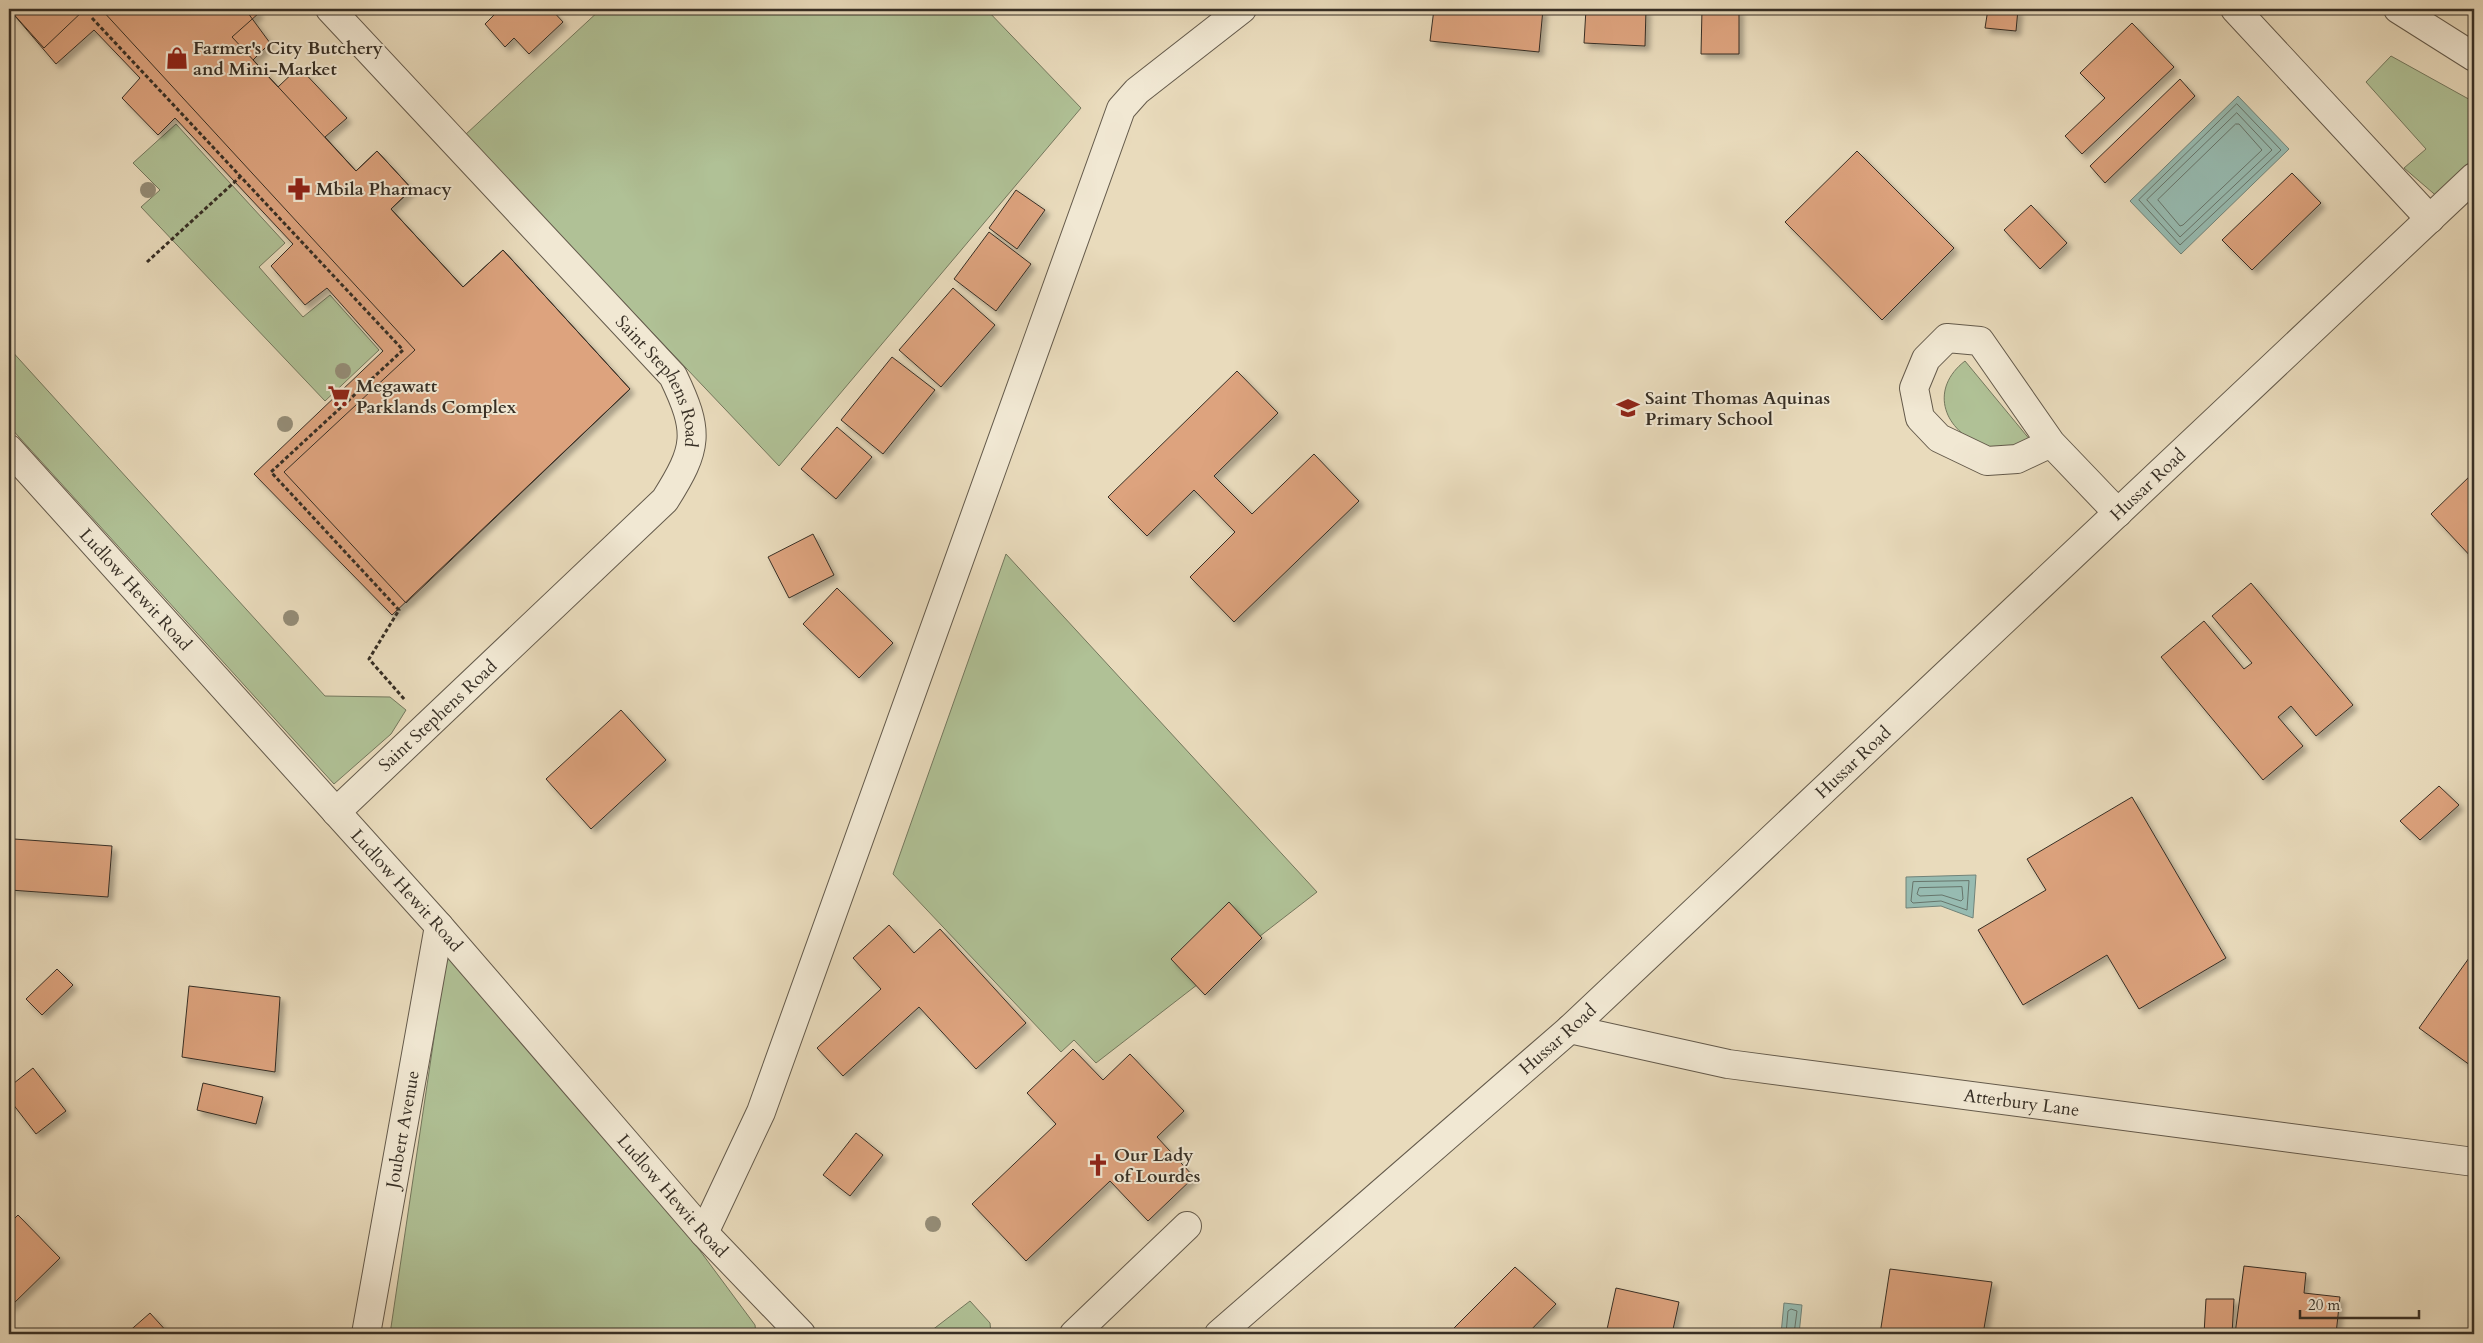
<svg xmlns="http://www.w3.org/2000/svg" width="2483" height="1343" viewBox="0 0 2483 1343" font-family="Cardo,serif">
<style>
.green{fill:#b0c196;stroke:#74785e}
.water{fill:#97bbb1;stroke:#718379}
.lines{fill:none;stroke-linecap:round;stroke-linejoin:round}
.shore{stroke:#67756b;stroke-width:1}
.building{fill:#dda37e;stroke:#372f25;filter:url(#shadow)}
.minor-casing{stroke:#645a4b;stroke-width:30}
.path{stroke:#372f25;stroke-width:3;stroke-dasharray:4 2.5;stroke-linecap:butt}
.minor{stroke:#f1e8d3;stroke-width:28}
.tree{fill:#948c76}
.labels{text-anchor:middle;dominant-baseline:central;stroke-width:4;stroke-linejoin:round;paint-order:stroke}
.poi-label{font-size:18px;font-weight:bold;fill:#372f25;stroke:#f1e8d3;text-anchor:start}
.street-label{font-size:18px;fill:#372f25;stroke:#f1e8d3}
</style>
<defs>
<filter id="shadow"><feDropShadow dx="4.5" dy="4.5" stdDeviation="2.5" flood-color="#0004"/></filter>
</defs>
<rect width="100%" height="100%" fill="#e9dbbc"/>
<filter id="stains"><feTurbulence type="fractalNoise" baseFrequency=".004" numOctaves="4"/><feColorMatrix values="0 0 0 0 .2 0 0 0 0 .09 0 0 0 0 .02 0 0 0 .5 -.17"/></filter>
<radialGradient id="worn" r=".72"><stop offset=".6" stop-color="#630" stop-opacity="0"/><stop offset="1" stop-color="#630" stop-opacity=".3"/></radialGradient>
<path class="green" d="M601,9h385l95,99 -302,358 -314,-331z
M2391,56l83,46v65l-34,32 -36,-31 22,-19 -60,-67z
M176,124l109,119 -26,24 44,50 27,-22 49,55 -54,51 -184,-194 19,-17 -27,-27z
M9,348l316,348 65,1 16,13 -15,24 -57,50 -325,-358z
M1965,361l66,80c-5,2 -11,7 -17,8 -10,3 -24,-1 -34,-5 -38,-16 -50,-56 -15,-83z
M1006,554l311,338 -221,171 -22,-23 -13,12 -168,-178z
M447,951l248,293 60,81 1,9h-366z
M970,1301l20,22 1,11h-64z"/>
<path class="water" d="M2238,96l51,53 -108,105 -51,-53z
M1976,875l-3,43 -32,-12 -35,2v-31z
M1784,1303l18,2 -3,29h-18z"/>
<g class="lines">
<path class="shore" d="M2237,104l44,46 -101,95 -41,-45z
M2237,113l35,37 -92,87 -33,-37z
M2236,124h3l23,26 -79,75 -3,1 -22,-26z
M1969,881l-2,29 -26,-9 -28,2 -2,-2 2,-19z
M1962,887l1,12 -2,2 -19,-6 -22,1 -3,-2 2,-6z
M1786,1334l2,-23 3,-2 6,2 -3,23"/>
</g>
<path class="building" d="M9,9h76l-41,39z
M9,9h236l25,34 -17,17 25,27 21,-20 48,51 -22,19 31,34 21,-20 35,38 -21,20 72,78 40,-37 127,139 -238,226 -138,-141 129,-123 -56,-63 -22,17 -34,-39 22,-22 -118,-126 -17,17 -36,-37 18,-20 -46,-48 -38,34z
M101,9h154l4,4 -27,24 124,134 21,-20 35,38 -21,20 72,78 40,-37 127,139 -224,214 -122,-131 131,-122z
M489,9h62l12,13 -34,32 -15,-16 -9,9 -20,-23 9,-9z
M1434,9h109l-4,43 -109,-11z
M1586,9h60l-1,37 -61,-3z
M1702,9h37v45h-38z
M1988,9h30l-2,22 -31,-3z
M2132,23l42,44 -92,87 -17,-18 40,-38 -25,-25z
M2180,79l15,17 -90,87 -15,-17z
M1857,151l97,97 -72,72 -97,-98z
M2292,173l29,30 -69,67 -30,-30z
M1016,190l29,20 -28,39 -28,-21z
M2031,205l36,38 -27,26 -36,-39z
M989,232l42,32 -35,47 -42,-32z
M953,288l42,37 -54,62 -42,-37z
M892,357l43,33 -52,64 -42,-34z
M1237,371l41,42 -64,63 38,38 62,-60 45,47 -125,121 -44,-45 45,-45 -41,-42 -47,46 -39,-39z
M837,427l35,30 -36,42 -35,-30z
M2474,472v88l-43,-46z
M813,534l21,41 -45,23 -21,-41z
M2251,583l102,122 -37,31 -25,-30 -13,11 25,29 -40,34 -102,-123 43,-36 40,48 8,-6 -40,-47z
M837,588l56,55 -34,35 -56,-54z
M621,710l45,50 -75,69 -45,-50z
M2439,786l20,19 -39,35 -20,-19z
M2132,797l94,161 -87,51 -32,-54 -84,50 -45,-75 68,-40 -19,-31z
M14,839l98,7 -4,51 -98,-7z
M1229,902l33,36 -57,57 -34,-36z
M889,925l25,28 26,-24 86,94 -50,46 -57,-62 -76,69 -26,-28 64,-59 -28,-31z
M2474,951v117l-55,-40z
M57,969l16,16 -31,30 -16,-16z
M189,986l91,11 -5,75 -93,-15z
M1073,1049l30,31 27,-26 54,57 -27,26 37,40 -46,44 -38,-40 -84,80 -54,-57 84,-80 -29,-31z
M33,1068l33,43 -30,23 -27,-35v-12z
M203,1083l60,14 -7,27 -59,-14z
M856,1133l27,22 -33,41 -27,-21z
M18,1215l42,43 -51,50v-84z
M2244,1266l62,7 -2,20 36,4 -4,37h-101z
M1515,1267l41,37 -29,30h-79z
M1890,1269l102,13 -9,52h-103z
M1616,1288l63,14 -7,32h-66z
M2206,1299h28l-2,35h-28z
M150,1313l19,21h-43z"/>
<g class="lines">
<defs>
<g id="minor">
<path id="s1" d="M330,9l343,367c27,56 25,72 -8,124l-329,312"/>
<path d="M2235,9l195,210"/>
<path d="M2398,9l76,48"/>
<path d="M2051,443l-34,16 -30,2 -48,-23 -19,-20 -6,-30 12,-29 21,-21 33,3 71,102 67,70"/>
<path id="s2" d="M9,449l430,477 265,307 97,101"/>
<path id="s3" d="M1570,1029l158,35 746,98"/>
<path d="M704,1233l57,-121 360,-1003 16,-18 105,-82"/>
<path id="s4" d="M366,1334l73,-408"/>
<path d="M1074,1334l113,-108"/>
<path id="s5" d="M1219,1334l351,-305 904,-852"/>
</g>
</defs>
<use href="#minor" class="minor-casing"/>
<path class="path" d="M92,18l311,332 -132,122 128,138 -30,49 36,41
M147,262l93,-85"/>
<use href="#minor" class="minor"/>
</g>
<g class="tree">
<circle cx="148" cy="190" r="8"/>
<circle cx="343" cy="371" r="8"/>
<circle cx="285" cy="424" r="8"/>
<circle cx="291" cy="618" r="8"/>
<circle cx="933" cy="1224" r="8"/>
</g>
<defs>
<symbol id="shop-bare" viewBox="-9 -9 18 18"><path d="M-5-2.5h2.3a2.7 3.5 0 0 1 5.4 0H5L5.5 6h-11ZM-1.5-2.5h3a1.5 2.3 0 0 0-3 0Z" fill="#8f2418" stroke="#f1e8d3" stroke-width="2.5" paint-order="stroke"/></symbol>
<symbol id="pharmacy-bare" viewBox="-9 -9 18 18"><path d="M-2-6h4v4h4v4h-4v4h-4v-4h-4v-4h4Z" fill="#8f2418" stroke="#f1e8d3" stroke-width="2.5" paint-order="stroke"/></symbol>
<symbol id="supermarket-bare" viewBox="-9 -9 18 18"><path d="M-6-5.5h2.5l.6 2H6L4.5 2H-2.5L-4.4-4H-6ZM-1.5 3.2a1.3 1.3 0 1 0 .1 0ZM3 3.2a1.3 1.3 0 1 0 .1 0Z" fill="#8f2418" stroke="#f1e8d3" stroke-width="2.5" paint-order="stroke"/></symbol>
<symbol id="school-bare" viewBox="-9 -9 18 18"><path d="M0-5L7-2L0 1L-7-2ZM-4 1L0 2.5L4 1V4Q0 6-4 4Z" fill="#8f2418" stroke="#f1e8d3" stroke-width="2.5" paint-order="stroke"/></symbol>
<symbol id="church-bare" viewBox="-9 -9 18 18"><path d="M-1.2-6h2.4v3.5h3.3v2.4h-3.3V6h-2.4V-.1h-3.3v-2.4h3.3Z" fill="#8f2418" stroke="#f1e8d3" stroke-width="2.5" paint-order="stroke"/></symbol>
</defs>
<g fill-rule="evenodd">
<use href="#shop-bare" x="161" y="42" width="32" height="32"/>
<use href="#pharmacy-bare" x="283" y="173" width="32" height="32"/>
<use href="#supermarket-bare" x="323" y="380" width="32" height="32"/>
<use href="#school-bare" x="1612" y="392" width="32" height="32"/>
<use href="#church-bare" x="1082" y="1149" width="32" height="32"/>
</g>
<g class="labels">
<g class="poi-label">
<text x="193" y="48">Farmer's City Butchery<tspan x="193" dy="21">and Mini-Market</tspan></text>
<text x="316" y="189">Mbila Pharmacy</text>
<text x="356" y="386">Megawatt<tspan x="356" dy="21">Parklands Complex</tspan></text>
<text x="1645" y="398">Saint Thomas Aquinas<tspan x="1645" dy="21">Primary School</tspan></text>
<text x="1114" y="1155">Our Lady<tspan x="1114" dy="21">of Lourdes</tspan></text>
</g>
<g class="street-label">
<text stroke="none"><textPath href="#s1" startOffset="500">Saint Stephens Road</textPath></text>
<text stroke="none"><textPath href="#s5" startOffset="1259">Hussar Road</textPath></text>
<text stroke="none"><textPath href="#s2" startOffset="189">Ludlow Hewit Road</textPath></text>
<text transform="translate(438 716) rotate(-43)">Saint Stephens Road</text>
<text stroke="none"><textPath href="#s5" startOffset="854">Hussar Road</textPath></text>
<text stroke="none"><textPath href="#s2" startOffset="594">Ludlow Hewit Road</textPath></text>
<text stroke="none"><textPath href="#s5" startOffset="449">Hussar Road</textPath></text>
<text stroke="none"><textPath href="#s3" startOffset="458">Atterbury Lane</textPath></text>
<text stroke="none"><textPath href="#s4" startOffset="208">Joubert Avenue</textPath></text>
<text stroke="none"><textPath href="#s2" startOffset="999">Ludlow Hewit Road</textPath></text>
</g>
</g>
<rect width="2483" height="1343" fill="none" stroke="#e9dbbc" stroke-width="30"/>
<rect x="10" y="10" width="2463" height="1323" fill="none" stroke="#372f25" stroke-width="2.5"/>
<rect x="15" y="15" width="2453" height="1313" fill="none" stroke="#372f25"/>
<path d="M2300 1310v8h119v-8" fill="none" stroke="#372f25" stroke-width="2.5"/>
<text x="2308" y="1310" font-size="15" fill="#372f25" stroke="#f1e8d3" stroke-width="4" paint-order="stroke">20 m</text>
<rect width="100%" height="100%" filter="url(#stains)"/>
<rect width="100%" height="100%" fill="url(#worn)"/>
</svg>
